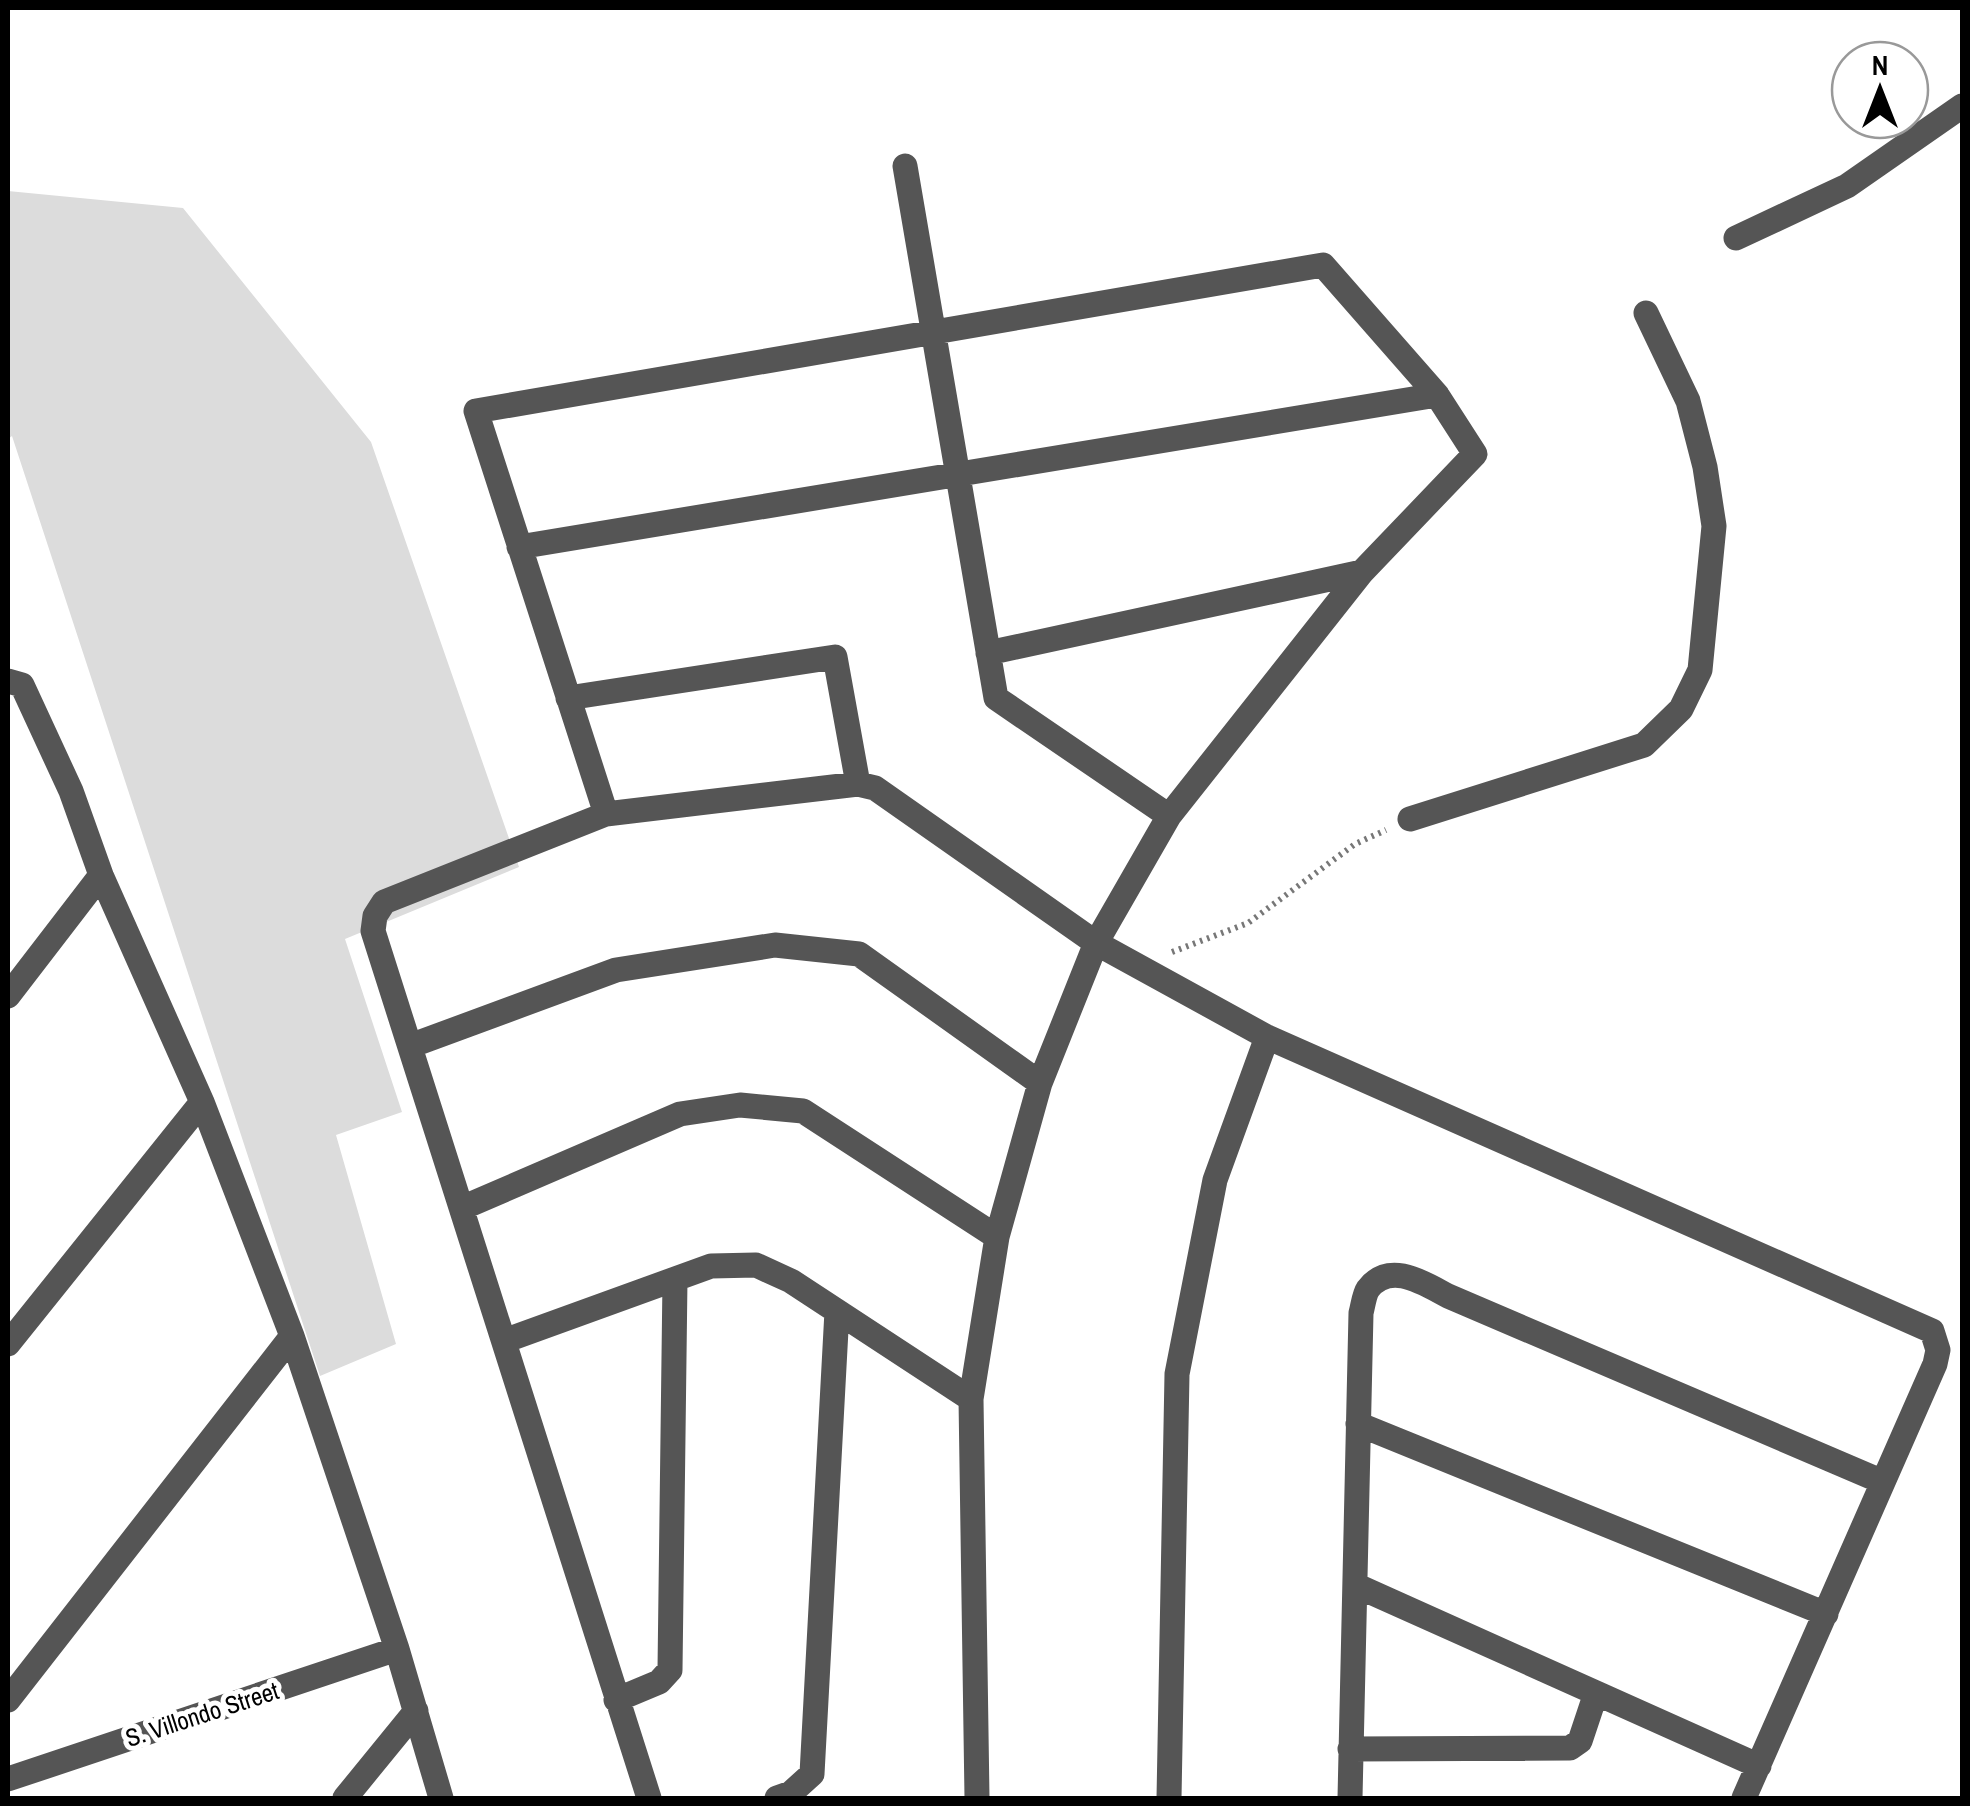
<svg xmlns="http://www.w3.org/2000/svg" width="1970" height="1806" viewBox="0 0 1970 1806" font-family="'Archivo Narrow',sans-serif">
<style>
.green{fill:#dcdcdc}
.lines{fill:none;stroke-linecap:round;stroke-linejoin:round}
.path{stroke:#777;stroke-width:6;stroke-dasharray:2.5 5;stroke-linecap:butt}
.minor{stroke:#555;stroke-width:25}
.labels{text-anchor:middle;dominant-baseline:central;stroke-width:10;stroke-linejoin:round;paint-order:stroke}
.street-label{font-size:25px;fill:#000;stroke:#fff}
</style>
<rect width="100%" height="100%" fill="#fff"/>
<path class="green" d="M8,191l175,17 188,234 148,425 -174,72 57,173 -66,23 60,209 -76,32 -308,-940 -4,3z"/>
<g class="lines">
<path class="path" d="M1172,952l76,-29 107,-79 31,-14"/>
<path class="minor" d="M905,166l91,532 173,118
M1736,238l111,-52 115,-80
M519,547l918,-152
M988,653l374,-81
M8,681l14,4 49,106 30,84 101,227 90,234 105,313 44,149
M568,698l267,-41 23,127
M606,814l-130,-403 847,-146 114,130 38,59 -113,118 -193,244 -73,127 -56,140 -43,154 -26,162 6,399
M1410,819l234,-74 37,-36 19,-39 14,-144 -9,-59 -17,-66 -42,-88
M8,996l93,-121
M410,1046l206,-76 159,-25 84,9 181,129
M462,1208l218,-94 60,-9 63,6 194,126
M504,1341l207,-75 45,-1 35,16 180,118
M8,1344l194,-242
M1358,1424l468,190
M1355,1585l404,181
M8,1700l284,-364
M616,1700l43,-18 11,-12 5,-391
M1350,1749l220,-1 10,-7 16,-48
M8,1779l389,-130
M345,1798l71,-87
M649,1798l-276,-867 2,-15 9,-14 222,-88 252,-30 17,4 221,155 171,94 665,294 6,19 -3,14 -191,434
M777,1798l14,-5 21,-19 25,-463
M1169,1798l8,-424 38,-194 52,-143
M1350,1798l11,-485c2,-7 3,-18 7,-24 22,-29 57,-5 80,7l435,186"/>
</g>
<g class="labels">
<g class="street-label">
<text transform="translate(202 1714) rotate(-18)">S. Villondo Street</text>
</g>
</g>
<rect width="1970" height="1806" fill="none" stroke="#000000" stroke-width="20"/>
<g transform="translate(1880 90)"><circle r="48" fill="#ffffff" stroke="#999999" stroke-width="2.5"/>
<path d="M0-8L18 38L0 25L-18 38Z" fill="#000000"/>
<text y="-15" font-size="28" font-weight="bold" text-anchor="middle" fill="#000000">N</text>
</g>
</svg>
